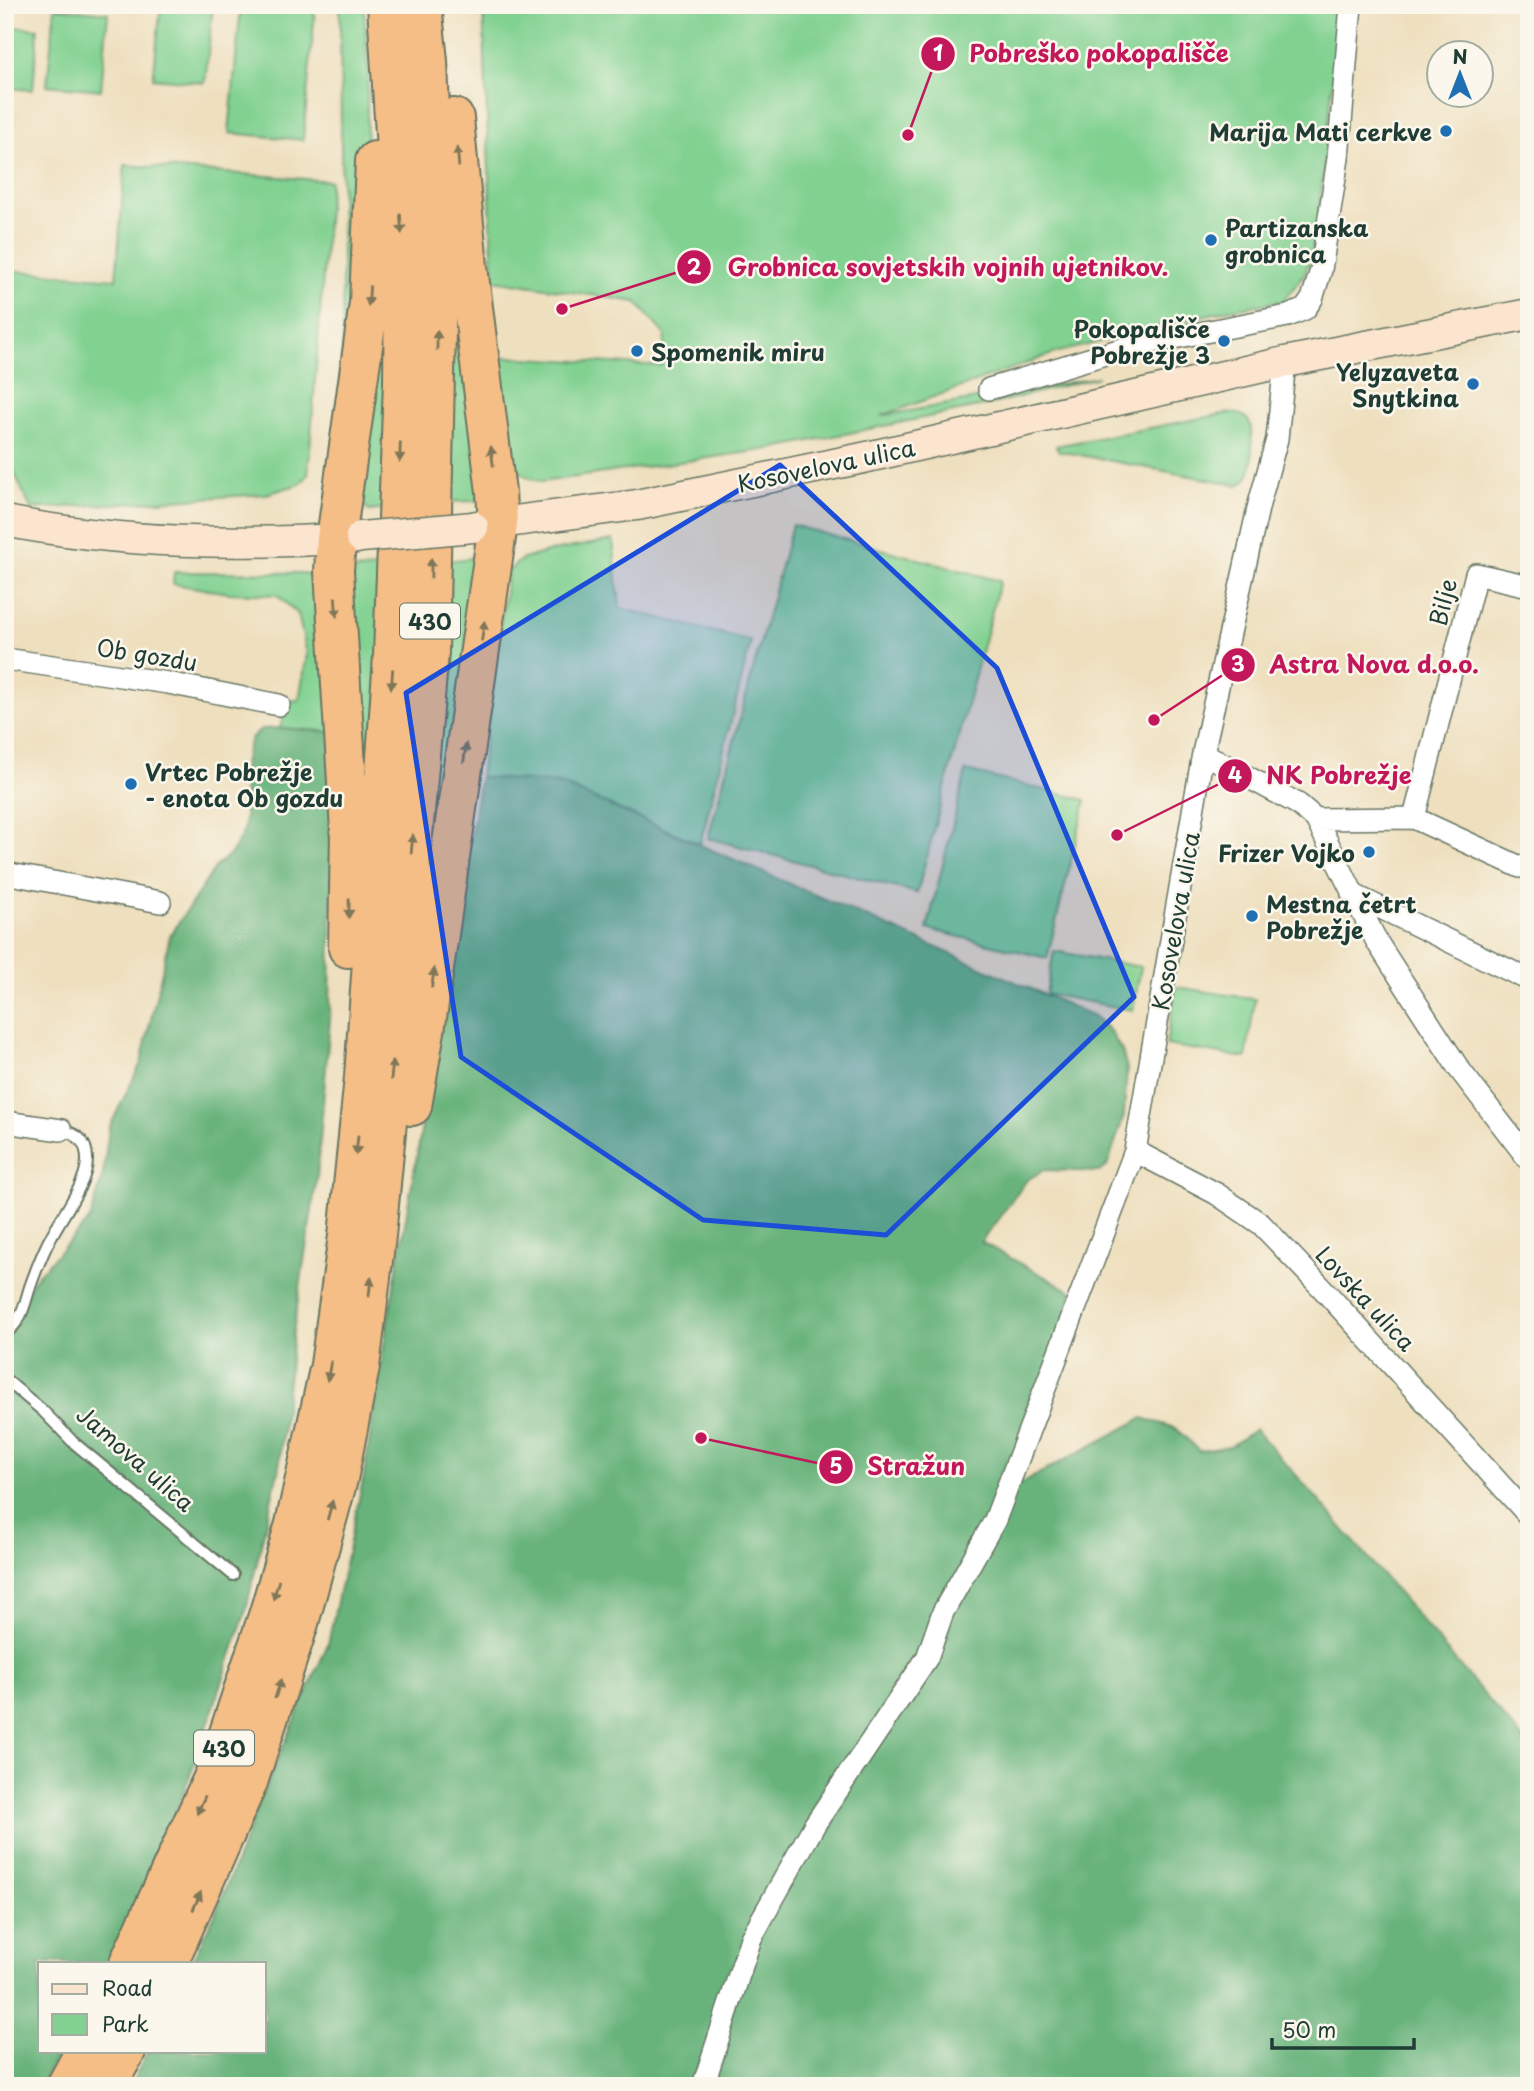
<svg xmlns="http://www.w3.org/2000/svg" width="1534" height="2091" viewBox="0 0 1534 2091" font-family="'Playpen Sans',sans-serif">
<style>
.green{fill:#81d191;stroke:#508762;stroke-width:2}
.forest{fill:#68b37b;stroke:#447858;stroke-width:2}
.lines{fill:none;stroke-linecap:round;stroke-linejoin:round}
.lane-casing{stroke:#677664;stroke-width:14}
.street-casing{stroke:#677664;stroke-width:24}
.secondary-casing{stroke:#677664;stroke-width:33}
.highway-casing{stroke:#677664;stroke-width:42}
.lane{stroke:#fff;stroke-width:10}
.street{stroke:#fff;stroke-width:21}
.secondary{stroke:#fbe5cf;stroke-width:30}
.highway{stroke:#f5be86;stroke-width:38}
.secondary-bridge-casing{stroke:#677664;stroke-width:33;stroke-linecap:butt}
.secondary-bridge{stroke:#fbe5cf;stroke-width:30}
.oneway{fill:#7f7759}
.marked{fill:#1d4ed8;fill-opacity:0.2;stroke:#1d4ed8;stroke-width:5;stroke-linejoin:round}
.poi-dot{fill:#1f6fb2;stroke:#fbf7ec;stroke-width:2.5}
.labels{text-anchor:middle;dominant-baseline:central;stroke-width:5;stroke-linejoin:round;paint-order:stroke}
.shield{fill:#fbf7ec;stroke:#61756b;stroke-width:2}
.shield-label{font-size:21px;font-weight:bold;fill:#1f3d34}
.poi-label{font-size:23px;font-weight:bold;fill:#1f3d34;stroke:#fbf7ec;text-anchor:end}
.street-label{font-size:23px;fill:#1f3d34;stroke:#fbf7ec}
.leader{fill:none;stroke:#c2185b;stroke-width:2.5}
.callout-dot{fill:#c2185b;stroke:#fbf7ec;stroke-width:2.5}
.mark-label{font-size:21px;text-anchor:middle;font-weight:bold;fill:#fff}
.callout-label{font-size:24px;text-anchor:middle;font-weight:bold;fill:#c2185b;stroke:#fbf7ec;stroke-width:5;stroke-linejoin:round;paint-order:stroke}
</style>
<rect width="100%" height="100%" fill="#fbf7ec"/>
<filter id="ink" filterUnits="userSpaceOnUse"><feTurbulence type="fractalNoise" baseFrequency=".0143" numOctaves="2"/><feDisplacementMap in="SourceGraphic" scale="14" xChannelSelector="R" yChannelSelector="G"/><feConvolveMatrix kernelMatrix="1 2 1 2 8 2 1 2 1" color-interpolation-filters="sRGB"/></filter>
<filter id="wash" filterUnits="userSpaceOnUse"><feTurbulence type="fractalNoise" baseFrequency=".00686" numOctaves="4" result="noise"/><feDisplacementMap in="SourceGraphic" scale="28" xChannelSelector="R" yChannelSelector="G"/><feGaussianBlur stdDeviation="1.57" result="paint"/><feColorMatrix in="noise" values="0 0 0 0 0 0 0 0 0 0 0 0 0 0 0 0 0 1.4 0 .05"/><feComposite in="paint" operator="in"/></filter>
<g filter="url(#wash)">
<rect width="100%" height="100%" fill="#eedfbe"/>
<path class="green" d="M161,5h52l-8,78 -52,-5z
M241,5l74,5 -12,130 -74,-7z
M340,5h24l4,64 -4,181 -21,140z
M483,5h858l-24,225 -7,31 -6,14 -21,26 -56,9 -172,43 -174,63 217,-39 -115,29 -213,43 -228,33c-15,-4 -21,-8 -31,-20l-18,-106 169,10 3,-31 -29,-33 -143,-22z
M55,8l53,5 -7,77 -54,-5z
M5,26l33,3 -5,61 -28,-2z
M384,152l3,357 -18,2 -13,-12z
M125,165l205,16 -22,294 -8,9 -34,10 -235,15 -18,-39 -8,-11v-189l111,9z
M448,269l36,219 -8,13 -30,1z
M1228,413c10,0 21,3 23,14 0,18 7,51 -13,58l-179,-34 -3,-5z
M792,525l208,56 -83,312 -209,-55z
M613,540l7,68 131,33 -51,203 -140,-60 -80,-7 28,-206 13,-11 26,-8z
M471,558l5,1 -43,362 -16,-25 30,-335z
M387,567l-23,363 -13,-345 4,-15z
M174,572l130,1 13,7 16,152 -53,-4 8,-27 11,-1 8,-46 -9,-40 -21,-19 -48,-2 -56,-9z
M966,771l120,29 -39,158 -120,-29z
M1054,951l87,16 -8,43 -87,-16z
M1176,987l79,12 -9,59 -80,-13z"/>
<path class="forest" d="M280,728l53,4 -3,287 -13,158 -24,156 -14,134 -34,147 -50,149 -52,129 -36,71h-67v88h20l-20,35h-35v-766l30,-42 55,-59 13,-44 6,-47 32,-65 29,-127 47,-71 13,-10 13,-22 2,-17 -1,-53 7,-25 10,-9z
M480,777l80,7 534,232 16,15 12,20 5,17 -3,48 -17,50 -8,6 -55,-2 -17,10 -46,62 92,50 -55,193 125,-67 32,10 25,23 31,-5 24,-17 66,74 208,244v339h-1399l18,-35h116v-88h-73l25,-51 48,-121 64,-147 36,-169 22,-144 42,-239z"/>
</g>
<g filter="url(#ink)">
<g class="lines">
<defs>
<path id="lane" d="M5,1333c17,-11 19,-27 25,-46 6,-17 12,-34 21,-50 10,-20 37,-55 36,-78 0,-18 -11,-26 -26,-29
M5,1379l38,32 30,31 160,133"/>
<path id="street" d="M989,389l143,-43 156,-30 17,-7 7,-10 9,-29 17,-112 13,-153
M5,659l163,24 111,22
M1203,753l95,51 18,15 61,123 82,127 70,91
M1414,818l106,49h9
M1316,819l98,-1 62,-244 53,12
M5,873l155,29
M1352,894l177,86
M5,1122l56,8
M1135,1151l82,43 44,30 61,64 207,228
M703,2086l48,-148 64,-114 112,-166 16,-46 52,-92 140,-369 68,-398 56,-249 18,-65 8,-77"/>
<path id="secondary" d="M5,521c116,23 235,24 352,17
M476,526l161,-21 226,-47 422,-96 244,-48"/>
<path id="highway" d="M348,948l2,-117 -16,-260 2,-32 33,-236 6,-142
M412,1106l13,-75 73,-507 -2,-32 -28,-225 -14,-149
M129,1963l88,-194 51,-153 27,-92 35,-159 18,-129 16,-159 29,-421 10,-275 1,-101 -17,-275
M168,1963l80,-181 51,-159 39,-144 22,-112 16,-131 20,-208 33,-376 8,-369 -9,-222 -6,-56
M66,2086l19,-35
M106,2086l20,-35"/>
</defs>
<use href="#lane" class="lane-casing"/>
<use href="#street" class="street-casing"/>
<use href="#secondary" class="secondary-casing"/>
<use href="#highway" class="highway-casing"/>
<use href="#lane" class="lane"/>
<use href="#street" class="street"/>
<use href="#secondary" class="secondary"/>
<use href="#highway" class="highway"/>
<defs>
<path id="secondary-bridge" d="M361,537l112,-10"/>
</defs>
<use href="#secondary-bridge" class="secondary-bridge-casing"/>
<use href="#secondary-bridge" class="secondary-bridge"/>
</g>
<defs><path id="oneway-solid" d="M-6-.8H1V-3.2L6.5 0L1 3.2V.8H-6Z" transform="scale(1.75)"/></defs>
<g class="oneway">
<use href="#oneway-solid" transform="translate(458 157) rotate(-95)"/>
<use href="#oneway-solid" transform="translate(401 224) rotate(86)"/>
<use href="#oneway-solid" transform="translate(369 296) rotate(94)"/>
<use href="#oneway-solid" transform="translate(437 340) rotate(-90)"/>
<use href="#oneway-solid" transform="translate(400 452) rotate(92)"/>
<use href="#oneway-solid" transform="translate(492 456) rotate(-97)"/>
<use href="#oneway-solid" transform="translate(431 568) rotate(-89)"/>
<use href="#oneway-solid" transform="translate(336 607) rotate(86)"/>
<use href="#oneway-solid" transform="translate(483 631) rotate(-82)"/>
<use href="#oneway-solid" transform="translate(392 679) rotate(94)"/>
<use href="#oneway-solid" transform="translate(465 753) rotate(-82)"/>
<use href="#oneway-solid" transform="translate(412 844) rotate(-85)"/>
<use href="#oneway-solid" transform="translate(349 908) rotate(91)"/>
<use href="#oneway-solid" transform="translate(433 978) rotate(-82)"/>
<use href="#oneway-solid" transform="translate(392 1070) rotate(-84)"/>
<use href="#oneway-solid" transform="translate(357 1145) rotate(96)"/>
<use href="#oneway-solid" transform="translate(370 1287) rotate(-83)"/>
<use href="#oneway-solid" transform="translate(329 1371) rotate(101)"/>
<use href="#oneway-solid" transform="translate(330 1510) rotate(-75)"/>
<use href="#oneway-solid" transform="translate(276 1590) rotate(106)"/>
<use href="#oneway-solid" transform="translate(278 1689) rotate(-72)"/>
<use href="#oneway-solid" transform="translate(201 1805) rotate(114)"/>
<use href="#oneway-solid" transform="translate(197 1901) rotate(-66)"/>
</g>
</g>
<path class="marked" d="M780,465l217,203 137,329 -248,238 -183,-15 -242,-163 -55,-364z"/>
<g class="poi-dot">
<circle cx="1446" cy="131" r="7"/>
<circle cx="1211" cy="240" r="7"/>
<circle cx="1224" cy="341" r="7"/>
<circle cx="637" cy="351" r="7"/>
<circle cx="1473" cy="384" r="7"/>
<circle cx="131" cy="784" r="7"/>
<circle cx="1369" cy="852" r="7"/>
<circle cx="1252" cy="916" r="7"/>
</g>
<g class="labels">
<g class="shield">
<rect x="400" y="603.5" width="60" height="35" rx="5"/>
<rect x="194" y="1730.5" width="60" height="35" rx="5"/>
</g>
<g class="shield-label">
<text x="430" y="621">430</text>
<text x="224" y="1748">430</text>
</g>
<g class="poi-label">
<text x="1432" y="131">Marija Mati cerkve</text>
<text x="1225" y="227" text-anchor="start">Partizanska<tspan x="1225" dy="26">grobnica</tspan></text>
<text x="1210" y="328">Pokopališče<tspan x="1210" dy="26">Pobrežje 3</tspan></text>
<text x="651" y="351" text-anchor="start">Spomenik miru</text>
<text x="1459" y="371">Yelyzaveta<tspan x="1459" dy="26">Snytkina</tspan></text>
<text x="145" y="771" text-anchor="start">Vrtec Pobrežje<tspan x="145" dy="26">- enota Ob gozdu</tspan></text>
<text x="1355" y="852">Frizer Vojko</text>
<text x="1266" y="903" text-anchor="start">Mestna četrt<tspan x="1266" dy="26">Pobrežje</tspan></text>
</g>
<g class="street-label">
<text transform="translate(826 465) rotate(-12)">Kosovelova ulica</text>
<text transform="translate(1442 602) rotate(-76)">Bilje</text>
<text transform="translate(147 654) rotate(9)">Ob gozdu</text>
<text transform="translate(1175 921) rotate(-80)">Kosovelova ulica</text>
<text transform="translate(1366 1298) rotate(47)">Lovska ulica</text>
<text transform="translate(136 1458) rotate(41)">Jamova ulica</text>
</g>
</g>
<path class="leader" d="M908 135L938 54M562 309L694 267M1154 720L1238 665M1117 835L1235 776M701 1438L836 1467"/>
<g class="callout-dot">
<circle cx="908" cy="135" r="7"/>
<circle cx="562" cy="309" r="7"/>
<circle cx="1154" cy="720" r="7"/>
<circle cx="1117" cy="835" r="7"/>
<circle cx="701" cy="1438" r="7"/>
<circle cx="938" cy="54" r="18"/>
<circle cx="694" cy="267" r="18"/>
<circle cx="1238" cy="665" r="18"/>
<circle cx="1235" cy="776" r="18"/>
<circle cx="836" cy="1467" r="18"/>
</g>
<g class="mark-label">
<text x="938" y="61">1</text>
<text x="694" y="275">2</text>
<text x="1238" y="672">3</text>
<text x="1235" y="783">4</text>
<text x="836" y="1474">5</text>
</g>
<g class="callout-label">
<text x="1099" y="62">Pobreško pokopališče</text>
<text x="948" y="276">Grobnica sovjetskih vojnih ujetnikov.</text>
<text x="1374" y="673">Astra Nova d.o.o.</text>
<text x="1339" y="784">NK Pobrežje</text>
<text x="916" y="1475">Stražun</text>
</g>
<rect width="1534" height="2091" fill="none" stroke="#fbf7ec" stroke-width="28"/>
<rect x="38" y="1962" width="228" height="91" fill="#fbf7ec" stroke="#a3ada2" stroke-width="2"/>
<rect x="52" y="1984" width="35" height="10" fill="#fbe5cf" stroke="#a3ada2" stroke-width="2"/>
<text x="102" y="1996" font-size="21" fill="#1f3d34">Road</text>
<rect x="52" y="2014" width="35" height="21" fill="#81d191" stroke="#a3ada2" stroke-width="2"/>
<text x="102" y="2032" font-size="21" fill="#1f3d34">Park</text>
<g transform="translate(1460 74)"><circle r="33" fill="#fbf7ec" stroke="#a3ada2" stroke-width="2"/>
<path d="M0-5L12 26L0 18L-12 26Z" fill="#1f6fb2"/>
<text y="-10" font-size="19" font-weight="bold" text-anchor="middle" fill="#1f3d34">N</text>
</g>
<path d="M1272 2038v10h142v-10" fill="none" stroke="#1f3d34" stroke-width="3.5"/>
<text x="1282" y="2038" font-size="21" fill="#1f3d34" stroke="#fbf7ec" stroke-width="5" paint-order="stroke">50 m</text>
</svg>
